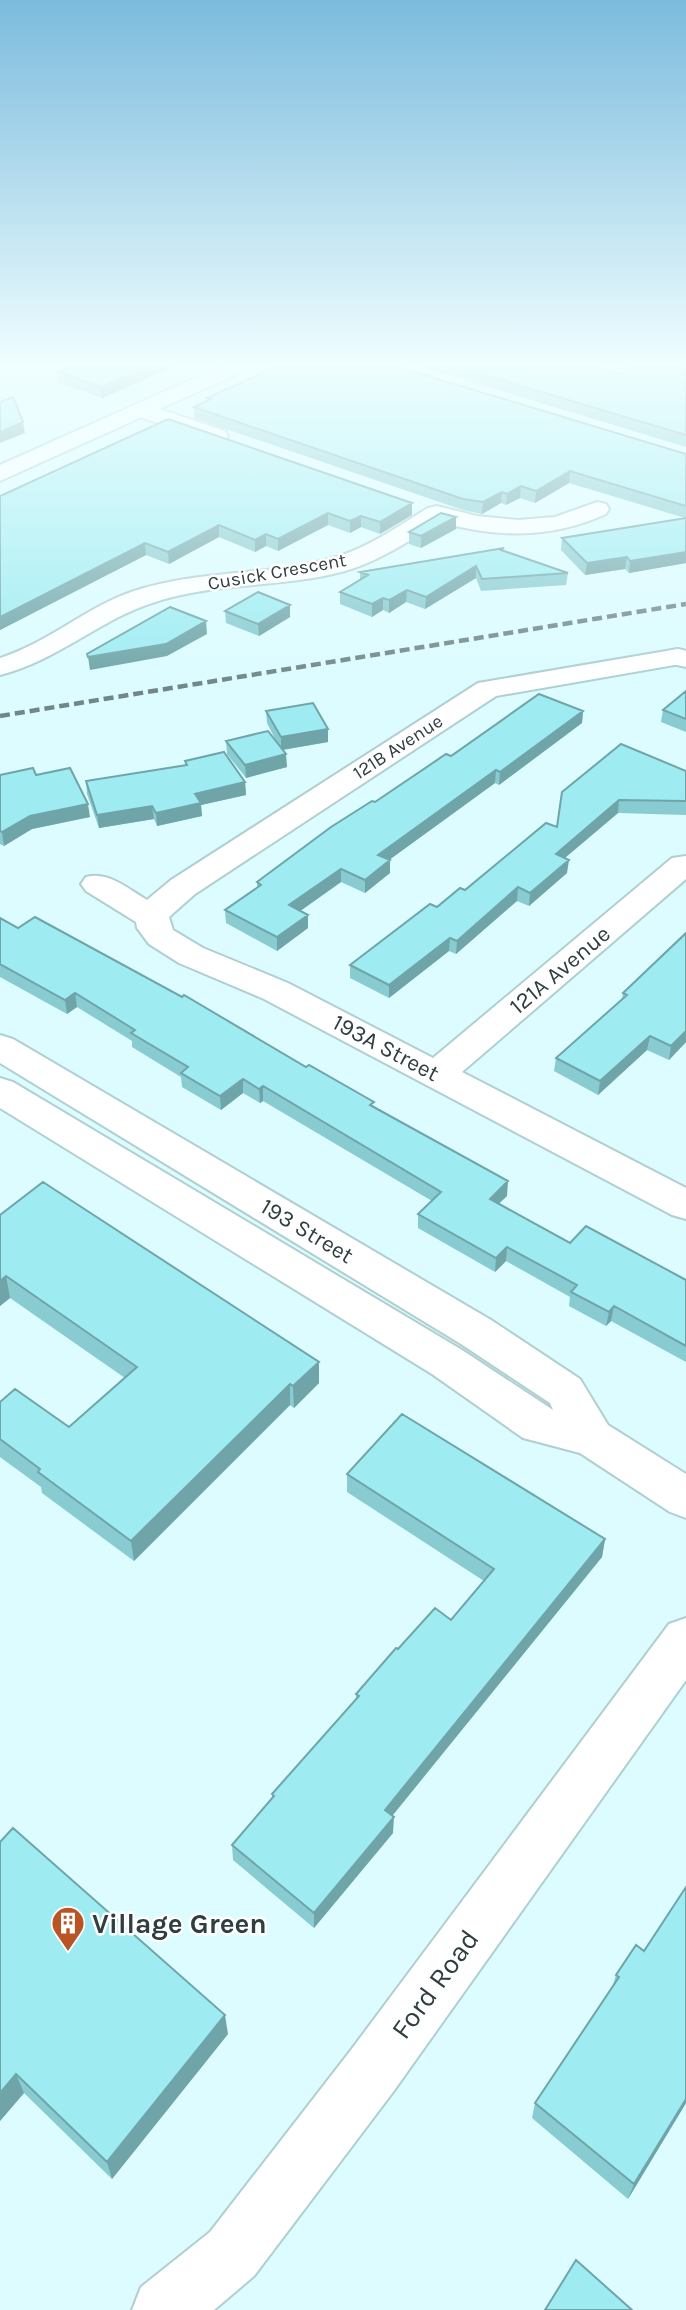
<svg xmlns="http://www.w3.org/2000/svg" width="686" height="2310" viewBox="0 0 686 2310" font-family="Karla,sans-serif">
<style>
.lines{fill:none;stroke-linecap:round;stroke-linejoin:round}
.street-casing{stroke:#afcfd1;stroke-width:4}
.secondary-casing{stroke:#afcfd1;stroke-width:4}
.street{fill:#fff;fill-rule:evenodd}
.secondary{fill:#fff;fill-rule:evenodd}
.rail{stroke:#728688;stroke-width:4.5;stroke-dasharray:10 5;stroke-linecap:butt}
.wall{fill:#88cbd0}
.shaded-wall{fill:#6fa5a9}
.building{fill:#9eecf2;stroke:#6fa5a9;stroke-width:2}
.labels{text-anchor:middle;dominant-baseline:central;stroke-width:5;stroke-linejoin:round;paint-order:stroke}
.far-street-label{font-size:19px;fill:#313e3f;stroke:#fff}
.street-label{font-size:23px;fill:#313e3f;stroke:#fff}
.near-poi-label{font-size:28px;font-weight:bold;fill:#313e3f;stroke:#fff;text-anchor:start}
.near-street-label{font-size:28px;fill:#313e3f;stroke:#fff}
</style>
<rect width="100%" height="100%" fill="#dcfcff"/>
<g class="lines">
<defs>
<path id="street" d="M142,403l83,28 3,5 -3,5 -8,2 -83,-28 -3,-5 3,-5z
M597,502l9,2 3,5 -3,5c-55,25 -109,24 -166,8 -30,18 -60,39 -95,49 -62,17 -129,11 -190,31 -55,17 -98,59 -155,73v-17c48,-15 86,-51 134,-67 63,-21 131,-15 195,-32 36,-9 68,-32 99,-51l9,-2 40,10 41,4 37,-3z
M678,649l8,2v12l-190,33 -301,198 -26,23 4,13 30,18 85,35 145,75 239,-200 14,-2v23l-224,193 224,116v31l-14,-4 -408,-216 -85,-36 -30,-19 -12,-16 -1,-6 -50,-31 -5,-7 5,-7c23,-6 42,12 61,23l24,-20 307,-197z"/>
<path id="secondary" d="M224,365h27l-3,4 -248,112v-16z
M678,649l8,2v16l-18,-4 -4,-6 4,-6z
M0,1035l13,4 478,281 89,59 28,46 78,49v44l-16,-6 -90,-59 -57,-15 -91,-64 -432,-266v-30l13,4 449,268 91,60 -3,-7 -89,-59 -461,-281z
M686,1618v62l-293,412 -139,184 -40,34h-82l9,-23 69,-55 141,-182 318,-426z"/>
</defs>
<use href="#street" class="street-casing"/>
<use href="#secondary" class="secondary-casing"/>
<use href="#street" class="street"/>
<use href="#secondary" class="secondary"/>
<path class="rail" d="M0,716l686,-112"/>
</g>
<path class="wall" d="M178,365l-76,33 -43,-15 -1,-11z
M416,365h173l30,9 67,-9v82z
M207,398l479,56v109l-57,10 -4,-4 -40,6 -24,-25 1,-12 123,-20 -116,-35 -34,20 -15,-5 -14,7 -5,-2 -19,11 -19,-4 -269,-92v-11l13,-6z
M0,496l412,19 -32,19 -19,-7 -11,6 -22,-8 -50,26 -12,-5 -11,6 -36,-15 -50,27 -23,-9 -146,75z
M456,529l-35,19 -12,-4v-12z
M504,551l64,22 -2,12 -85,6 -5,-13 -51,31 -19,-7 -17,11 -6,-3 -11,7 -32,-13v-12l20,-13v-7z
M225,611l65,6 -31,19 -33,-13z
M686,691v41l-25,-10 2,-12z
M266,711l62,31 -45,8 4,17 -41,11 -19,-24 -1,-13 51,2 -10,-20z
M583,711l-1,12 -83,62 -4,-2 -106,77h1v13l-25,20 -24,-11 -41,29 8,4v13l-31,23 -51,-28 -1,-13 32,-23v-5l118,-80 76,-46z
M185,761l60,21 1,13 -45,10 1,11 -45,10 -3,-7 -55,9 -12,-34 -1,-13 99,-15z
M686,771v44l-68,-2 -53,45 2,15 -38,33 -12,-5 -61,53 -7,-3 -60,47 -39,-20v-13l87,-58 28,-17 92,-63z
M0,775h36l54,42 -58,12 -28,17 -4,-2z
M0,918l374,188 133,90 -8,7 71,40 116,37v82l-75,-41 -5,5 -37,-20 1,-9 -64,-36 -11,11 -77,-44v-14l14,-13 -169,-100 -3,2 -17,-10 -22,17 -39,-23 -1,-10 -49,-30v-6l-55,-34 -10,7 -67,-37z
M686,933v109l-17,18 -22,-10 -49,45 -44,-24 2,-13 66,-59 1,-6z
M0,1215l319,168 -25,25 -4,-3 -156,156 -92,-68 -1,-6 -41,-30v-55l69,25 56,-49 -115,-80 -10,8z
M347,1474l258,65 -3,18 -210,259 1,17 -79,95 -81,-68 -1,-15 40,-47v-4l84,-94v-6l42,-45 53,-29 33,-39 -137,-89z
M0,1842l228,192 -116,145 -88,-86 -24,28z
M686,1887v216l-58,96 -96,-81 3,-15 77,-115 4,-13 28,-24z"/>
<path class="shaded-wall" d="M153,365h25l-76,33 -1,-11z
M23,422l2,11 -25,10v-11z
M570,471l-1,12 -34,20 1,-12z
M521,486l-1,12 -14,7 1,-11z
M502,492l-1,11 -19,11 1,-12z
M412,503v12l-32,19v-12z
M328,513v12l-50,26v-12z
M361,516v11l-11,6v-12z
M456,517v12l-35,19v-12z
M219,525v12l-50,27 -1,-12z
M266,534v12l-11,6v-12z
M145,543l1,12 -146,75v-13z
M686,552v11l-57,10 1,-12z
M627,557l-2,12 -40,6 2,-12z
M476,566v12l-51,31 1,-12z
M407,590l-1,12 -17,11v-13z
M383,598v12l-11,7v-13z
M290,605v12l-31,19 -1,-12z
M206,621l1,13 -40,22 -77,14 -2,-13z
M583,711l-1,12 -83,62 1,-13z
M328,729v13l-47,8v-13z
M286,754l1,13 -41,11 -1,-13z
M496,770l-1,13 -117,85v-13z
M245,782l1,13 -45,10 1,11 -45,10 -1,-13 39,-19z
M619,800l-1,13 -64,54 2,-13z
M88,804l2,13 -58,12 -28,17 -2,-14 28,-16z
M152,806l2,13 -55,9 -2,-13z
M390,860v13l-25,20v-13z
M569,860l-2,13 -38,33 1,-13z
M341,869v13l-52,37v-14z
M518,887l-1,14 -61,53 1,-13z
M308,915v13l-31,23v-14z
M450,938l-1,13 -60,47v-13z
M75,993l2,14 -10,7 -2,-14z
M686,1031v11l-17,18 2,-14z
M650,1036l-3,14 -49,45 2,-14z
M243,1079v14l-22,17 -1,-14z
M263,1086v15l-3,2 -1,-14z
M508,1181l-1,15 -18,17 1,-14z
M507,1247l-1,14 -11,11 1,-14z
M6,1276l4,22 -10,8v-25z
M614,1306l-3,15 -5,5 3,-14z
M319,1362v21l-25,25 -1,-22z
M290,1384v21l-156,156 -3,-20z
M605,1539l-3,18 -218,269 1,-16z
M394,1817l-1,16 -79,95v-15z
M225,2015l3,19 -116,145 -5,-17z
M16,2074l8,19 -24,28v-28z
M686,2099v4l-58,96 6,-15z"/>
<path class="building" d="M75,365h78l-52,22 -43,-15z
M280,365h111l295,89v52l-116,-35 -34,20 -15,-5 -14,8 -5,-2 -19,10 -20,-3 -269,-92 17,-8 -4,-1z
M451,365h138l30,9 16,-9h51v70z
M13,397l10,25 -23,10v-30z
M168,419l244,84 -32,19 -19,-6 -11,5 -22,-8 -50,26 -12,-5 -11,6 -36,-15 -51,27 -23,-9 -145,74v-121z
M441,513l15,4 -35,19 -12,-4z
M686,518v34l-56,9 -3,-4 -40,6 -25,-25z
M504,548l-3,2 67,23 -86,6 -6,-13 -50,31 -19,-7 -18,10 -6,-2 -11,6 -32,-12 28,-17 -8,-3z
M258,592l32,13 -32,19 -33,-13z
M170,607l36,14 -40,23 -78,13 -1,-3z
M686,691v28l-23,-9z
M539,694l44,17 -83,61 -4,-2 -118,85 12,5 -25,20 -24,-11 -52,36 19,10 -31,22 -52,-27 36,-25 -4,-3 74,-55 41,-26 3,1 71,-48 5,2z
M313,703l15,26 -47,8 -15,-26z
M268,731l18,23 -41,11 -19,-24z
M621,744l65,27v30l-67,-1 -63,54 13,6 -39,33 -12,-6 -61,54 -7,-3 -61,47 -39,-20 80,-61 7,3 23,-19 5,2 81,-67 11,4 5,-35z
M224,752l21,30 -50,12 6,9 -45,10 -4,-7 -55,9 -11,-34 101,-16 -2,-4z
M33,768l3,7 34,-7 18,36 -58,12 -28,16 -2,-1v-56z
M35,917l147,80 2,-2 122,72 3,-2 65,37 -4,3 138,76 -18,18 80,44 16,-17 100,54v66l-72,-40 -5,6 -38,-20 6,-7 -70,-38 -11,11 -78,-44 23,-22 -178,-106 -4,3 -16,-10 -23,17 -39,-23 7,-6 -57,-34 4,-3 -60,-37 -10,7 -65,-36v-46l18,10z
M686,933v98l-15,15 -21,-10 -50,45 -44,-23 71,-63 -4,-2z
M43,1182l276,180 -26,24 -3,-2 -159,157 -93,-69 2,-3 -40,-30v-37l15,-13 54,38 68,-60 -131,-91 -6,5v-66z
M402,1414l203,125 -220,271 9,7 -80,96 -82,-68 42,-49 -2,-2 87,-98 -3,-2 40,-46 2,1 37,-41 16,12 43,-51 -147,-95z
M13,1828l212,187 -118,147 -91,-88 -16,19v-251z
M686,1887v212l-52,85 -99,-81 84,-126 -3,-2 20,-30 8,6z
M576,2260l56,50h-87z"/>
<linearGradient id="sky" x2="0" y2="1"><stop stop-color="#7bbbdd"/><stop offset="0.53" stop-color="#effeff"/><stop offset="1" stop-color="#effeff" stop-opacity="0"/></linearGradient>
<rect width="686" height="688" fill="url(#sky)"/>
<defs>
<symbol id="building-pin" viewBox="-11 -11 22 30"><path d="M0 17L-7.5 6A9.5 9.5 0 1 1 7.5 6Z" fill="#b95424" stroke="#fff"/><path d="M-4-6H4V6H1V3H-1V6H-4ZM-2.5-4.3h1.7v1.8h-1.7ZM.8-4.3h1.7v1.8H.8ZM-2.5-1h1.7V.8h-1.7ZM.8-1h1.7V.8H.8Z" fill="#fff"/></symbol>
</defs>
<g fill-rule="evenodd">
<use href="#building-pin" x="49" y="1904" width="38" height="52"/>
</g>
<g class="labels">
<g class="far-street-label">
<text transform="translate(277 572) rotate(-10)">Cusick Crescent</text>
<text transform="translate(398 747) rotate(-33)">121B Avenue</text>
</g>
<g class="street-label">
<text transform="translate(560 970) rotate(-40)">121A Avenue</text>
<text transform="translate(386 1048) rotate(28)">193A Street</text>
<text transform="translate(307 1231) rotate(31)">193 Street</text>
</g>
<g class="near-poi-label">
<text x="92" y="1923">Village Green</text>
</g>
<g class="near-street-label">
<text transform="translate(435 1984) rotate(-54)">Ford Road</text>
</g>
</g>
</svg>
